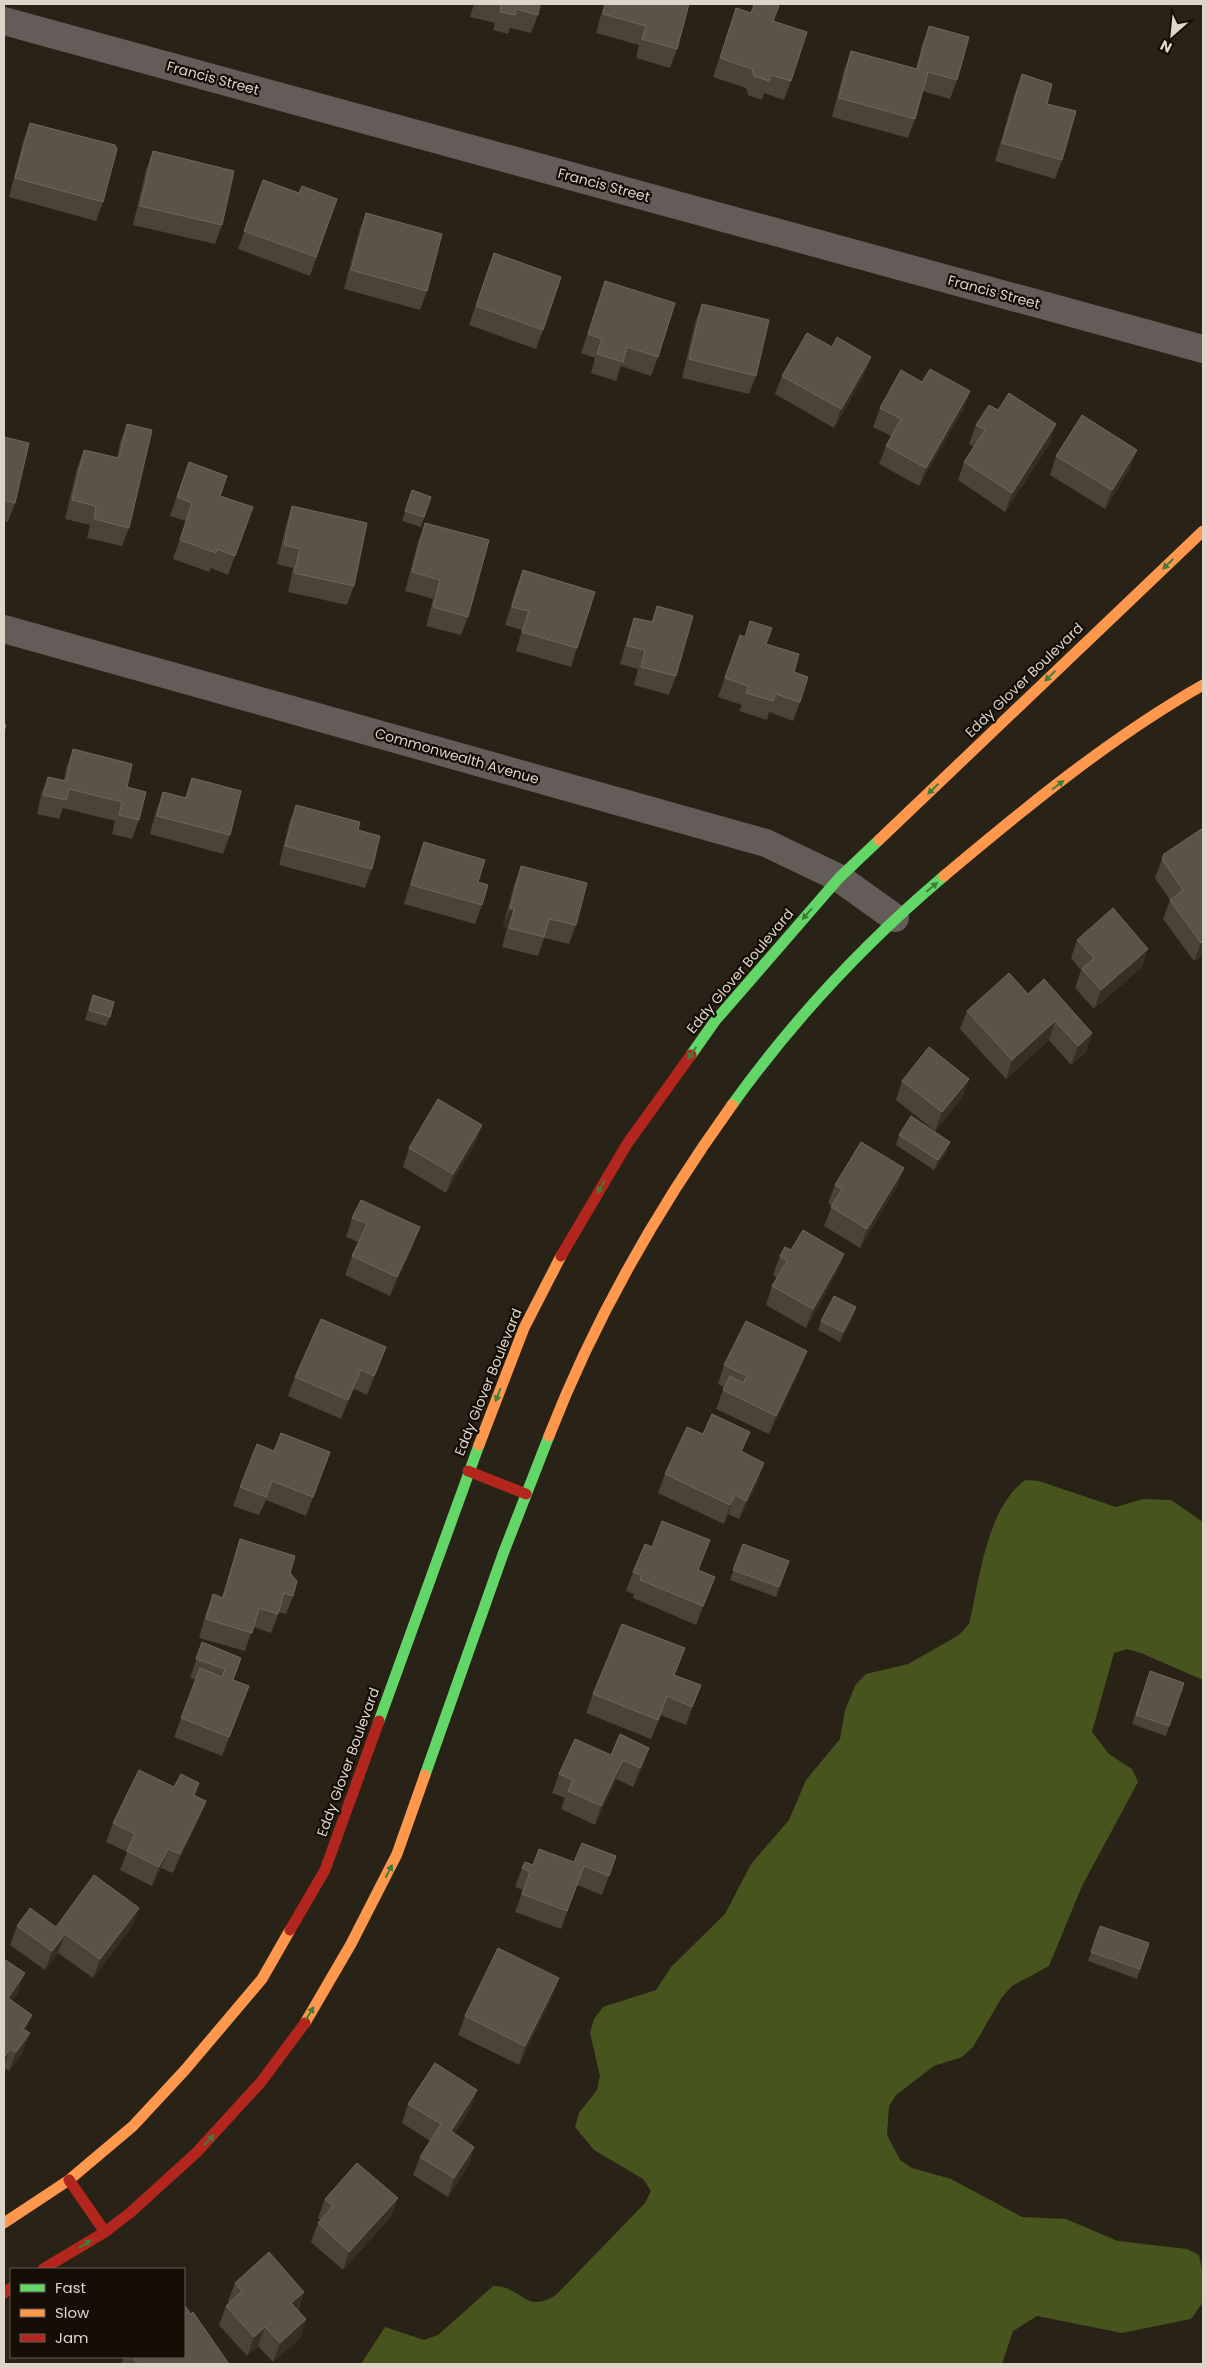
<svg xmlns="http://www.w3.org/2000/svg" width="1207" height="2368" viewBox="0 0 1207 2368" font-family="Poppins,sans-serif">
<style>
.forest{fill:#47541e}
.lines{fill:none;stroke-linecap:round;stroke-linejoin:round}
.street{stroke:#645c58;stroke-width:28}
.fast{stroke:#63d668;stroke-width:11}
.slow{stroke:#ff974d;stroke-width:11}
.jam{stroke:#b3261e;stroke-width:11}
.wall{fill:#4b4335}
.shaded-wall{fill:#372f22}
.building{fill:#5b5345;stroke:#6f675a}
.oneway{fill:#3f7c3c}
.labels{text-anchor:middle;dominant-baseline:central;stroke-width:4.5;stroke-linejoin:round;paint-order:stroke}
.street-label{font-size:14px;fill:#ddd5c9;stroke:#140e06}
</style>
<rect width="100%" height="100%" fill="#292217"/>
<path class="forest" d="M1025,1480l14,1 77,26 27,-8 28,1 32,22v158l-62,-27 -14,-4 -13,4 -22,79 17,22 23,15 6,13 -56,104 -33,80 -37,20 -10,11 -29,50 -11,10 -28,9 -38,29 -7,11 -2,29 13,25 12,8 39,11 71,38 44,2 52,22 69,8 12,6 4,20v27l-12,17 -69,14 -85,-17 -24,15 -11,33h-641l24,-37 39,13 14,-5 55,-49c31,0 30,29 63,9l89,-92 6,-12 -8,-12 -49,-29 -19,-23 4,-14 18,-23 3,-14 -10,-43 4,-14 9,-12 53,-17 15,-23 54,-53 26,-50 38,-44 17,-40 34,-41 5,-29 11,-26 10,-10 42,-10 51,-29 10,-11c11,-46 17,-114 56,-144z"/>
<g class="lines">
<path class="street" d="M4,21l1199,328
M4,629l762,214 73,35 56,40"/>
<path class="fast" d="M691,1055l24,-34 124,-143 40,-38
M732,1105c61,-85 133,-162 212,-229
M379,1721l100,-276
M425,1775l78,-221 46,-118"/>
<path class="slow" d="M879,840l324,-309
M944,876c82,-69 166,-138 259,-191
M549,1436c46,-118 109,-228 183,-331
M479,1445l45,-117 37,-72
M305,2023l46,-79 46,-90 28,-79
M4,2223l65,-43 64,-54 52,-56 77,-91 28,-49"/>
<path class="jam" d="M561,1256l66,-112 64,-89
M468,1471l58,23
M290,1930l35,-60 54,-149
M69,2180l36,52
M43,2269l62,-37 26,-20 66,-60 64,-70 44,-59
M4,2293l7,-5"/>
</g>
<path class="wall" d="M474,4h66l-2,11 -7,18 -21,-5 -2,6 -15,-4 2,-7 -25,-6z
M604,4h85l-12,45 -7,19 -34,-10 3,-13 -43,-12z
M736,8l37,13 18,60 -7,19 -20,-7 -2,7 -14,-5 -2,-7 -33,-11z
M929,26l28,54 -7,19 -28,-8 -7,28 -7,19 -76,-21 12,-47 7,-19 65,18 6,-24z
M1022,74l40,86 -7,19 -60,-18 20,-68z
M30,123l73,79 -7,19 -87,-24 14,-55z
M153,151l69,74 -7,19 -82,-19 13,-55z
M263,180l36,13 38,6 -27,77 -72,-27z
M366,213l61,78 -7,19 -76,-21 15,-57z
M494,253l49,77 -7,19 -67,-24z
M605,281l53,76 -7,19 -30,-10 -5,15 -25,-8 4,-15 -14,-5z
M702,304l54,72 -7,18 -67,-16 13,-55z
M832,347l32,28 -30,53 -59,-34 7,-18z
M922,382l48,9 -7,19 -44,76 -40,-22 7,-18 5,-10 -18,-9 7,-19z
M998,410l52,33 -45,69 -47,-32 6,-18 10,-15 -5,-3 7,-19z
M127,424l2,104 -7,18 -35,-8 3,-13 -25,-6 12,-51 7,-18 33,8 3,-15z
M4,437l11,66 -7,19 -4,-1z
M1056,456l74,12 -25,41 -55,-34z
M189,462l31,34 33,11 -25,68 -17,-7 -2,4 -36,-13 13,-38 -16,-5z
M412,490l19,7 -10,30 -19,-6z
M292,506l62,80 -7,19 -59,-13 5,-24 -16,-4 9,-39z
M425,523l43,94 -7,18 -35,-9 7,-27 -28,-8 13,-49z
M523,570l54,78 -6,19 -55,-16 6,-21 -17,-5 11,-36z
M657,606l19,70 -7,19 -35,-10 4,-16 -18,-5 8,-28 6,-18 17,4z
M750,621l16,23 28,28 6,30 -7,19 -24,-9 -2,8 -28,-9 3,-6 -24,-8 22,-62 5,2z
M73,749l54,38 12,33 -7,19 -20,-5 3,-13 -52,-13 -4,11 -22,-5 4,-19 7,-18 16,3 2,-12z
M192,778l38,57 -7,19 -73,-20 6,-23 7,-19 22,6z
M296,805l62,25 14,39 -7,19 -86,-23 10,-41z
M1203,828v127l-9,6 -31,-42 7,-19 -15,-22 7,-19z
M424,842l54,40 4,23 -7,19 -71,-20 13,-43z
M521,866l55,59 -7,19 -25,-6 -6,18 -36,-9 5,-19 -4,-1 11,-42z
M1077,940l65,27 -48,42 -19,-21 6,-18 -10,-12z
M1028,994l64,39 -6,19 -15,13 -22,-25 -43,39 -46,-50 7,-18z
M93,995l17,22 -4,9 -21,-6z
M969,1079l-7,19 -27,33 -39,-31 6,-19z
M482,1125l-7,19 -29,49 -43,-26 6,-19z
M899,1135l48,16 -13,19 -38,-25z
M904,1168l-7,18 -37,62 -36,-22 8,-20 -4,-3 7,-18z
M352,1218l61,28 -23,50 -45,-21 7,-19 6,-14 -12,-5z
M791,1250l53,4 -7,18 -31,56 -40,-23 6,-19 5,-8 -4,-3 7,-19z
M856,1307l-3,9 -13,26 -22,-12 3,-9z
M386,1347l-7,19 -12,29 -13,-6 -13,30 -53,-23 7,-19z
M724,1365l76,5 -31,64 -53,-25 8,-22 -6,-3z
M274,1451l56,1 -24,64 -40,-16 -7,15 -26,-9 7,-19z
M743,1452l15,29 -19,38 -11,-5 -4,10 -66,-31 7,-19z
M240,1539l50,34 3,23 -7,18 -7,-2 -8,21 -18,-6 -8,24 -46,-13 7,-25 7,-19 9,3 12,-39z
M710,1540l-12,30 17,7 -19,48 -63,-27 1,-4 -8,-3 7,-19 19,-25z
M743,1544l46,17 -13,36 -46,-17z
M202,1642l39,16 -8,22 16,6 -27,70 -48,-19 22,-57 -6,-2z
M1150,1671l34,12 -18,53 -34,-12z
M675,1675l26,10 -15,40 -25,-10 -10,24 -65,-26 7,-19z
M611,1755l32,11 -10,21 -17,-8 -21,46 -34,-16 4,-11 -13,-5 7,-19z
M199,1783l-4,13 11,5 -7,18 -26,54 -12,-5 -9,18 -32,-16 7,-18 -21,-10 7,-19 61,-36z
M616,1856l-14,39 -25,-10 -16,44 -46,-17 8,-22 -8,-3 7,-19 11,-3 41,-3z
M17,1926l39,1h76l-39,51 -35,-25 -13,17 -35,-25z
M1100,1926l49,17 -12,36 -49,-18z
M4,1959l14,33 -6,9 14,30 -3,21 -14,19 -5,-3z
M552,1997l-33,68 -61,-30 7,-19z
M408,2104l63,4 -17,26 20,13 -6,19 -20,31 -35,-22 7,-18 10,-16 -28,-18z
M398,2198l-7,19 -48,53 -32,-28 7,-19 3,-3 -3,-2 7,-19z
M235,2283l69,9 -6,18 8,9 -6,19 -27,24 -15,-16 -11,10 -28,-31 7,-19 3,-3 -1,-2z
M191,2314l38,50h-108l3,-7h60z"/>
<path class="shaded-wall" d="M871,357l-7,18 -30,53 7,-19z
M970,391l-7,19 -44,76 7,-18z
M1056,424l-6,19 -45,69 7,-19z
M1137,450l-7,18 -25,41 7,-19z
M510,909h4l-7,19 -4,-1z
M1203,941v14l-9,6 7,-18z
M1148,949l-6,18 -48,42 7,-19z
M1055,1021l-6,19 -43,39 6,-19z
M1092,1033l-6,19 -15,13 7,-19z
M969,1079l-7,19 -27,33 7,-19z
M482,1125l-7,19 -29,49 7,-19z
M950,1142l-3,9 -13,19 4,-10z
M904,1168l-7,18 -37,62 7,-19z
M420,1227l-7,19 -23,50 7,-19z
M844,1254l-7,18 -31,56 7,-19z
M856,1307l-3,9 -13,26 3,-10z
M386,1347l-7,19 -12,29 7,-19z
M807,1351l-7,19 -31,64 7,-18z
M361,1370l-7,19 -13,30 7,-19z
M750,1432l-7,19 -9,19 7,-19z
M764,1463l-6,18 -19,38 7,-18z
M735,1495l-7,19 -4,10 6,-19z
M715,1577l-7,19 -12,29 7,-19z
M701,1685l-7,19 -8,21 6,-18z
M649,1748l-6,18 -10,21 7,-19z
M623,1760l-7,19 -21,46 6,-19z
M206,1801l-7,18 -26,54 7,-19z
M168,1849l-7,19 -9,18 7,-19z
M139,1908l-7,19 -39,51 7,-19z
M65,1934l-7,19 -13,17 7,-19z
M25,1973l-7,19 -14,21 4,-15z
M559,1978l-7,19 -33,68 6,-19z
M32,2015l-7,18 -2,-4z
M30,2033l-7,19 -14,19 7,-19z
M10,2049l-6,17v-8z
M477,2090l-6,18 -27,42 7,-19z
M474,2147l-6,19 -20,31 6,-19z
M398,2198l-7,19 -48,53 6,-18z
M304,2292l-7,18 -6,-7z
M306,2319l-6,19 -27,24 7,-19z
M265,2327l-7,19 -11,10 7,-19z"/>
<path class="building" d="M498,4h42l-2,11 -22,-6 -1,6 -15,-3 1,-7z
M606,4h83l-12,45 -35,-10 4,-13 -43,-12z
M754,4h16l9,2 -6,15 34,11 -16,49 -20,-6 -2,6 -15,-5 -2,-7 -32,-11 16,-50 15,5z
M929,26l40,11 -12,43 -29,-8 -13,47 -76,-21 12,-47 66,18z
M1022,74l30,10 -5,20 29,7 -14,49 -60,-17z
M30,123l85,22 2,4 -14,53 -88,-24z
M153,151l81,20 -12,54 -82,-19z
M263,180l36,13 3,-7 35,13 -21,58 -72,-26z
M366,213l76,21 -15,57 -76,-21z
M494,253l67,24 -18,53 -67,-24z
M605,281l70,22 -17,54 -31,-10 -4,15 -26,-8 5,-15 -14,-5z
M702,304l67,16 -13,56 -67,-17z
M807,333l25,14 5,-10 34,20 -30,52 -59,-33z
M930,369l40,22 -44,77 -40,-22 15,-27 -21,-11 21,-38 21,12z
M1009,393l47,31 -44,69 -48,-31 21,-32 -9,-5 13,-20 9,5z
M1082,415l55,35 -25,40 -56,-34z
M127,424l25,6 -23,98 -35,-9 2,-13 -24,-6 12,-50 35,8z
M4,437l25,6 -14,60 -11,-3z
M189,462l38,14 -7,20 33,11 -18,49 -18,-7 -1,4 -36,-13 12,-37 -15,-6z
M412,490l19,7 -7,20 -19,-6z
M292,506l75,17 -13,63 -60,-13 6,-24 -16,-4z
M425,523l64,17 -21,77 -35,-10 7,-27 -28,-8z
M523,570l72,22 -18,56 -55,-16 7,-21 -17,-4z
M657,606l36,10 -17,60 -35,-9 4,-17 -18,-4 7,-28 19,4z
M750,621l22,7 -6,16 33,10 -5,18 14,5 -8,25 -24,-8 -3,7 -27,-8 2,-7 -23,-8 15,-43 5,2z
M4,724l2,1 -2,7z
M73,749l59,15 -5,23 19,5 -7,28 -20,-5 3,-13 -53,-13 -3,11 -23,-5 5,-18 18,4z
M192,778l49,13 -11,44 -73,-19 6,-24 23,6z
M296,805l64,17 -2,8 22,6 -8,33 -87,-23z
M1203,828v113l-2,2 -31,-43 13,-10 -21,-31 2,-5z
M424,842l61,18 -7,22 10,3 -6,20 -71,-20z
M521,866l66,17 -11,42 -27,-6 -5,18 -35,-9 5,-19h-4z
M1113,908l35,41 -47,41 -19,-21 12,-11 -17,-18z
M1009,973l19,21 16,-15 48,54 -14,13 -23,-25 -43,39 -45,-49z
M93,995l21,7 -4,15 -21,-7z
M929,1047l40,32 -27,33 -40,-31z
M438,1099l44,26 -29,49 -44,-26z
M911,1116l39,26 -12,18 -39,-25z
M861,1142l43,26 -37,61 -36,-22 11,-18 -7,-4z
M361,1200l59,27 -23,50 -45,-21 15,-32 -15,-6z
M803,1230l41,24 -31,55 -41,-23 15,-25 -7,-5 5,-9 6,3z
M834,1296l22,11 -13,25 -22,-11z
M321,1319l65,28 -12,29 -13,-6 -13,30 -53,-23z
M746,1321l61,30 -31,65 -53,-26 7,-14 13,7 4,-7 -23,-11z
M712,1414l38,18 -9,19 23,12 -18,38 -11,-6 -5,10 -65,-31 22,-47 16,7z
M281,1433l49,19 -17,45 -41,-16 -6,16 -26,-10 17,-43 17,7z
M662,1521l48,19 -12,30 17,7 -12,29 -63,-26 1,-5 -8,-3 12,-28 7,3z
M240,1539l55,17 -5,17 7,8 -4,15 -9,-3 -6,21 -19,-6 -7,25 -46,-14 7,-25 10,4z
M743,1544l46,17 -10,26 -46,-17z
M622,1624l63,24 -11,27 27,10 -9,22 -25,-11 -9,24 -65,-26z
M202,1642l39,16 -8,22 16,6 -20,51 -48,-19 19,-50 22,9 3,-8 -29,-10z
M1150,1671l34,12 -15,43 -33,-11z
M620,1734l29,14 -9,20 -17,-8 -22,46 -33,-15 5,-11 -14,-6 16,-35 36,16z
M139,1770l35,17 7,-13 18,9 -6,12 13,6 -26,53 -12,-5 -9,18 -32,-16 8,-17 -22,-11z
M582,1843l34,13 -7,20 -25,-10 -17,45 -45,-17 8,-22 -8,-4 3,-6 8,3 6,-16 35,13z
M94,1875l45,33 -39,51 -35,-25 -13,17 -35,-25 13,-18 26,19z
M1100,1926l49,17 -9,26 -49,-17z
M498,1948l61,30 -34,68 -60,-30z
M4,1959l21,14 -17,25 24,17 -9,14 7,4 -14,19 -6,-3 -6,9z
M435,2063l42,27 -26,41 23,16 -20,31 -34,-21 21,-33 -33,-20z
M357,2163l41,35 -49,54 -31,-29 15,-17 -8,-7z
M269,2252l35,40 -13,11 15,16 -26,24 -15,-16 -11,10 -28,-31 16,-15 -7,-8z
M185,2306l6,8 2,-2 36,52h-91l-5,-7h51v-50z"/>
<defs><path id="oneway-solid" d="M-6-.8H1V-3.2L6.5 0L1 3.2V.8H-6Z" transform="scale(1.25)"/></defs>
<g class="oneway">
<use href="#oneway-solid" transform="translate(1168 564) rotate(136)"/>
<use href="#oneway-solid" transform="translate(1050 676) rotate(136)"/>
<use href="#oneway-solid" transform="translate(1058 785) rotate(-37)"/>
<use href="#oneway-solid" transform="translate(933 789) rotate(136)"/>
<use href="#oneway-solid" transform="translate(932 887) rotate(-40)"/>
<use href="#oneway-solid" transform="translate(807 914) rotate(131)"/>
<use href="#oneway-solid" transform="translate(692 1053) rotate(125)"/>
<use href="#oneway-solid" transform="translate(601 1187) rotate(121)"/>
<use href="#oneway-solid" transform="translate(498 1395) rotate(111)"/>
<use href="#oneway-solid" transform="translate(389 1871) rotate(-63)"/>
<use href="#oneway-solid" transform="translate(310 2013) rotate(-58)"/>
<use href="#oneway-solid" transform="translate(209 2140) rotate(-47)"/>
<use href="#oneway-solid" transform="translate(85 2244) rotate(-31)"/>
</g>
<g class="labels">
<g class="street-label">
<text transform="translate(213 78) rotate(15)">Francis Street</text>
<text transform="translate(604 185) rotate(15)">Francis Street</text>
<text transform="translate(994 292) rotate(15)">Francis Street</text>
<text transform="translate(1024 680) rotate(-44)">Eddy Glover Boulevard</text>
<text transform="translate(457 756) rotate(16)">Commonwealth Avenue</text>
<text transform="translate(740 971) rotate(-50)">Eddy Glover Boulevard</text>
<text transform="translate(488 1382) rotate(-68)">Eddy Glover Boulevard</text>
<text transform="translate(348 1762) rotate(-70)">Eddy Glover Boulevard</text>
</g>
</g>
<rect width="1207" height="2368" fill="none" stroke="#ddd5c9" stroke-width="10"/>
<rect x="10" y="2268" width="175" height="90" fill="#140e06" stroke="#645e54"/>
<rect x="20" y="2284" width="25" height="8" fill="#63d668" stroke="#645e54"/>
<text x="55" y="2293" font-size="15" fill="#ddd5c9">Fast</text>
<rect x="20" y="2309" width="25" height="8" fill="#ff974d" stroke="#645e54"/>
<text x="55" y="2318" font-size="15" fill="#ddd5c9">Slow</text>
<rect x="20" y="2334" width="25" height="8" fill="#b3261e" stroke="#645e54"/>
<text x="55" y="2343" font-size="15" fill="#ddd5c9">Jam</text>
<g transform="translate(1172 35) rotate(207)" stroke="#140e06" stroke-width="4" paint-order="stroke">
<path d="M0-4L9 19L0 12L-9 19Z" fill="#ddd5c9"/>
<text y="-8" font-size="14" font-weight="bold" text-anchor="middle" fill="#ddd5c9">N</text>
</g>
</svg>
